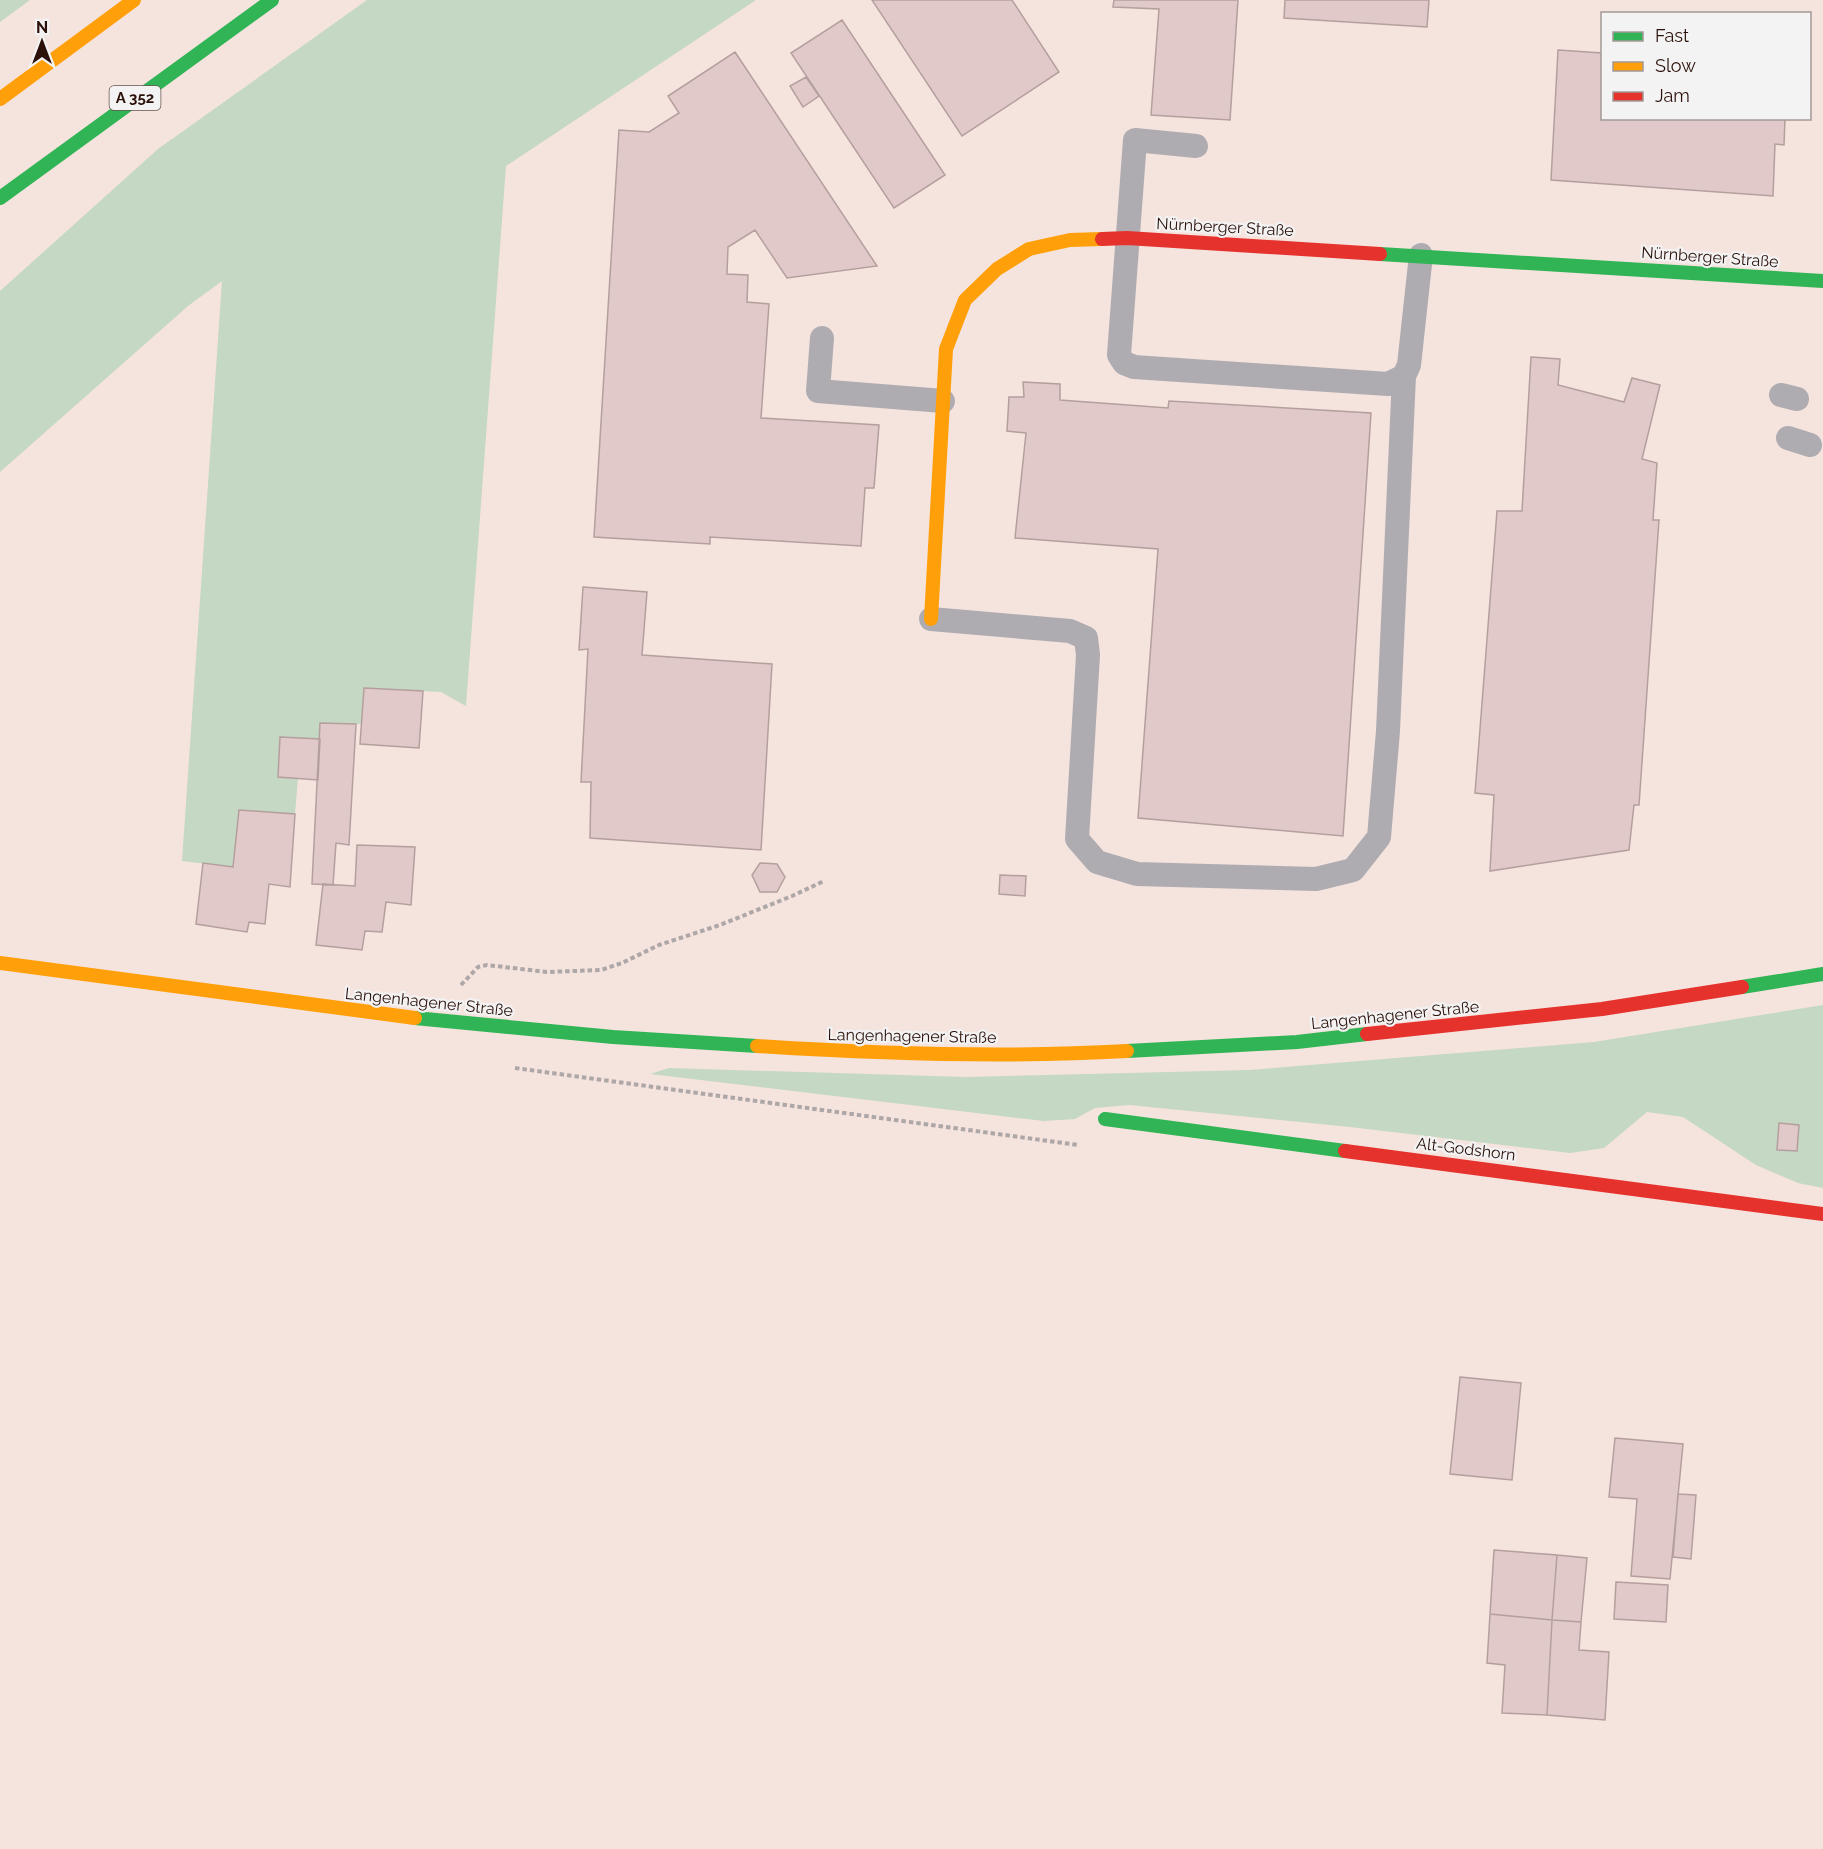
<svg xmlns="http://www.w3.org/2000/svg" width="1823" height="1849" viewBox="0 0 1823 1849" font-family="Raleway,sans-serif">
<style>
.green{fill:#c4d8c3}
.building{fill:#e0c9c8;stroke:#b59f9e;stroke-width:1.5}
.lines{fill:none;stroke-linecap:round;stroke-linejoin:round}
.path{stroke:#aea7a8;stroke-width:4;stroke-dasharray:4.5 3;stroke-linecap:butt}
.lane{stroke:#afacb1;stroke-width:24}
.fast{stroke:#30b455;stroke-width:14}
.slow{stroke:#ff9f0a;stroke-width:14}
.jam{stroke:#e5322d;stroke-width:14}
.labels{text-anchor:middle;dominant-baseline:central;stroke-width:4.5;stroke-linejoin:round;paint-order:stroke}
.shield{fill:#f3f3f3;stroke:#685550;stroke-width:1.5}
.shield-label{font-size:15px;font-weight:bold;fill:#2c110a}
.street-label{font-size:16px;fill:#2c110a;stroke:#f3f3f3}
</style>
<rect width="100%" height="100%" fill="#f5e3de"/>
<path class="green" d="M0,0h30l-30,22z
M367,0h389l-250,166 -40,540 -25,-14 -77,-4 -3,36 -40,-1 -1,16 -39,-2 -3,40 20,1 -3,36 -56,-4 -6,57 -51,-6 40,-580 -34,25 -188,166v-181l158,-142z
M1823,1005v183l-25,-5 -42,-18 -73,-48 -36,-5 -43,36 -34,5 -220,-26 -221,-22 -34,3 -20,11 -31,2 -394,-47 19,-6 297,9 284,-7 344,-28z"/>
<path class="building" d="M872,0h140l47,72 -97,64z
M1114,0h124l-8,120 -79,-5 8,-106 -46,-2z
M1285,0h144l-2,27 -143,-9z
M842,20l103,155 -51,33 -103,-155z
M1558,50l44,3v65h183l-1,27 -9,-1 -2,52 -222,-16z
M735,52l142,214 -90,12 -32,-48 -27,17 -1,27 21,1 -1,27 22,2 -8,114 118,7 -5,63h-9l-4,58 -151,-9v7l-116,-7 25,-407 30,2 30,-19 -11,-17z
M806,77l13,19 -16,11 -13,-21z
M1531,357l29,2 -2,26 66,17 8,-24 28,7 -18,74 15,4 -4,57h6l-20,285h-5l-5,45 -139,21 4,-76 -19,-2 22,-282h25z
M1023,382l37,2v16l108,8 1,-7 202,12 -28,423 -205,-18 20,-269 -143,-11 11,-105 -19,-2 2,-34h15z
M583,587l64,5 -5,63 130,9 -11,186 -171,-12 1,-56h-10l7,-133 -9,1z
M364,688l59,3 -4,57 -59,-4z
M320,723l36,1 -7,121 -13,-2 -3,42 -21,-1z
M280,737l40,2 -2,41 -40,-3z
M239,810l56,4 -5,73 -21,-3 -4,40 -16,-2 -2,10 -51,-8 7,-61 30,4z
M357,845l58,2 -4,58 -25,-3 -4,30 -17,-1 -3,19 -46,-5 7,-61 32,2z
M760,863l17,1 8,13 -8,15h-17l-8,-17z
M1000,875l26,1 -1,20 -26,-2z
M1779,1123l20,2 -2,26 -20,-1z
M1460,1377l61,6 -9,97 -62,-6z
M1615,1438l68,6 -13,135 -39,-3 6,-77 -28,-2z
M1678,1494l18,1 -5,64 -18,-2z
M1494,1550l63,5 -5,65 -62,-6z
M1557,1555l30,3 -6,64 -29,-2z
M1616,1582l52,3 -2,37 -52,-3z
M1490,1614l62,6 -5,95 -45,-2 3,-48 -18,-2z
M1552,1620l29,2 -2,28 30,2 -4,68 -58,-5z"/>
<g class="lines">
<path class="path" d="M461,985l17,-18 9,-2 60,7 54,-2 21,-7 37,-18 61,-20 72,-29 32,-15
M515,1068l563,77"/>
<path class="lane" d="M1196,146l-61,-6 -16,215 5,8 10,4 254,17 16,-8 5,-11 12,-110
M822,338l-4,53 125,10
M1781,395l16,4
M1788,438l22,7
M931,619l139,12 16,7 2,17 -11,184 20,23 40,12 179,5 37,-9 26,-33 9,-106 16,-355"/>
<path class="fast" d="M0,198l272,-198
M1380,254l443,27
M1742,987l81,-13
M415,1018l198,19 144,9
M1127,1051l170,-9 70,-8
M1105,1119l240,32"/>
<path class="slow" d="M0,99l134,-99
M931,619l15,-270 19,-49 32,-31 32,-20 41,-9 32,-1
M0,963l415,55
M757,1046c123,8 248,12 370,5"/>
<path class="jam" d="M1102,239l25,-1 253,16
M1367,1034l235,-25 140,-22
M1345,1151l478,63"/>
</g>
<g class="labels">
<rect class="shield" x="109.5" y="86" width="51" height="24" rx="4.5"/>
<g class="shield-label">
<text x="135" y="98">A 352</text>
</g>
<g class="street-label">
<text transform="translate(1225 227) rotate(3)">Nürnberger Straße</text>
<text transform="translate(1710 257) rotate(4)">Nürnberger Straße</text>
<text transform="translate(429 1002) rotate(6)">Langenhagener Straße</text>
<text transform="translate(1395 1015) rotate(-6)">Langenhagener Straße</text>
<text transform="translate(912 1036) rotate(1)">Langenhagener Straße</text>
<text transform="translate(1466 1149) rotate(7)">Alt-Godshorn</text>
</g>
</g>
<rect x="1601" y="12" width="210" height="108" fill="#f3f3f3" stroke="#a39996" stroke-width="1.5"/>
<rect x="1613" y="32" width="30" height="9" fill="#30b455" stroke="#a39996" stroke-width="1.5"/>
<text x="1655" y="42" font-size="18" fill="#2c110a">Fast</text>
<rect x="1613" y="62" width="30" height="9" fill="#ff9f0a" stroke="#a39996" stroke-width="1.5"/>
<text x="1655" y="72" font-size="18" fill="#2c110a">Slow</text>
<rect x="1613" y="92" width="30" height="9" fill="#e5322d" stroke="#a39996" stroke-width="1.5"/>
<text x="1655" y="102" font-size="18" fill="#2c110a">Jam</text>
<g transform="translate(42 42)" stroke="#f3f3f3" stroke-width="4.5" paint-order="stroke">
<path d="M0-4.5L10 22L0 15L-10 22Z" fill="#2c110a"/>
<text y="-9" font-size="16" font-weight="bold" text-anchor="middle" fill="#2c110a">N</text>
</g>
</svg>
